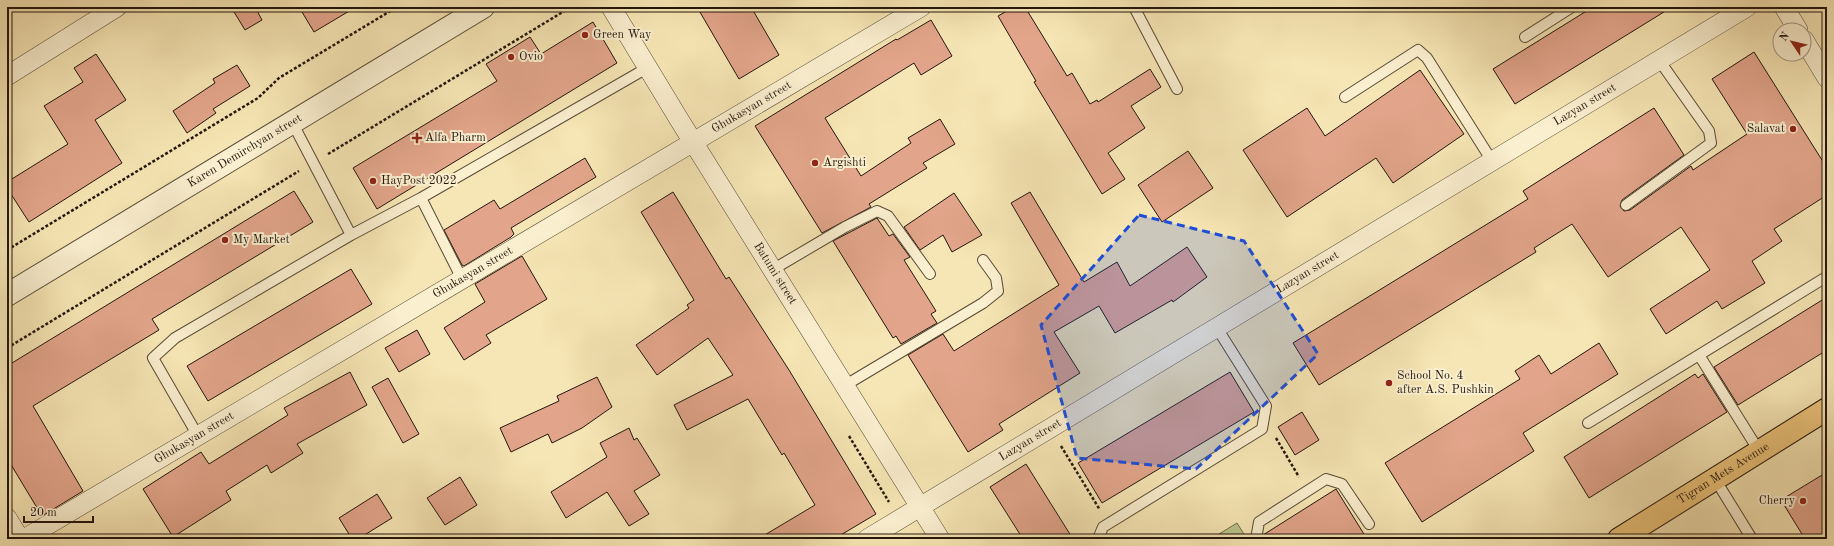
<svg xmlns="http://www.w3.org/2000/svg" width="1834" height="546" viewBox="0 0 1834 546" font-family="'Old Standard TT',serif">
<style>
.green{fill:#bbc58e;stroke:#6e6e4d}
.building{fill:#e2a58b;stroke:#22160c}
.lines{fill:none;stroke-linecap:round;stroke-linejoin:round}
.service-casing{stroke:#574a36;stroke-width:12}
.minor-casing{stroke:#574a36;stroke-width:20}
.tertiary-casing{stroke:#574a36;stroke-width:24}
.primary-casing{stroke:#22160c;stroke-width:24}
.path{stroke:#22160c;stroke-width:2.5;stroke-dasharray:3 2;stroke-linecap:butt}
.service{stroke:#faefcf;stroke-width:10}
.minor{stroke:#faefcf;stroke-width:19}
.tertiary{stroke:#faefcf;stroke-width:22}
.primary{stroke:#ecc37a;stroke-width:22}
.marked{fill:#1d4ed8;fill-opacity:0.2;stroke:#1d4ed8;stroke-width:3;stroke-dasharray:8 5;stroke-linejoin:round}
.poi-dot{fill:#8f2418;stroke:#faefcf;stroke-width:1.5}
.labels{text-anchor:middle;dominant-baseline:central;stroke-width:4;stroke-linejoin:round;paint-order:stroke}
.poi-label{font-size:12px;fill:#22160c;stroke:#faefcf;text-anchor:start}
.street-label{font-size:12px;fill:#22160c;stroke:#faefcf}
</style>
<rect width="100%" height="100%" fill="#f7e6b5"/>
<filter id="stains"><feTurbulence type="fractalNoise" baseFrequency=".005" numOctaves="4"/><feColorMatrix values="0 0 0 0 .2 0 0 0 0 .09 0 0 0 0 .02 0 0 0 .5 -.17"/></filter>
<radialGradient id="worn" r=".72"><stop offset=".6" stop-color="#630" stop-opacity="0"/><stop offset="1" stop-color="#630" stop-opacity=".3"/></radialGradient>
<path class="green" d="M1237,523l10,16h-36z"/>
<path class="building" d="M231,7h24l7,13 -17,10z
M299,7h57l-42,25z
M697,7h54l28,48 -40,24z
M1014,7h11l36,59 6,10 5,-3 18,31 7,-4 1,2 52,-33 11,18 -30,19 14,22 -37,25 17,26 -23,15 -68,-112 2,-1 -38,-65z
M1593,7h79l-157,97 -22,-35z
M931,20l21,36 -31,19 -7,-12 -89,55 36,58 50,-33 -3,-5 32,-19 15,25 -32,19 4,5 -58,36 2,3 -49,26 -67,-107 141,-87 1,1z
M593,22l24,41 -240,146 -24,-41 144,-87 -11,-17 44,-27 11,17z
M1754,52l73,116v27l-53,34 8,12 -30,20 13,22 -43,26 -5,-8 -51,33 -16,-25 60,-39 -29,-43 -73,50 -36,-53 -38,24 2,4 -217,133 -26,-42 235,-144 -5,-8 131,-83 30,47 -62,45 -2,6 4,5 6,-1 61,-44 2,4 54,-36 -35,-55z
M96,54l30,46 -31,20 27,43 -93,59 -22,-34v-6l61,-38 -24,-38 39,-24 -9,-14z
M237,65l13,21 -37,23 3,4 -29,20 -14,-22 42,-28 -2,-4z
M1420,70l44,64 -71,49 -17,-25 -89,59 -44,-67 64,-42 18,28z
M1188,151l25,37 -51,34 -24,-37z
M585,158l11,19 -85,51 3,6 -3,3 -47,29 -2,-1 -18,-35 50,-30 6,9z
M294,191l19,31 -161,97 7,11 -126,76 50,85 -41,25 -35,-58v-92z
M673,192l53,87 3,-2 60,93 87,144 -42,25h-76l57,-34 -31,-52 -2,2 -34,-56 -61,31 -13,-25 59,-30 -25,-37 -51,37 -21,-30 53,-37 -2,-3 7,-5 -53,-88z
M1030,192l54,90 33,-20 13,24 57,-39 20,30 -34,25 -1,-2 -57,33 -16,-27 -45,26 26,41 -81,51 4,6 -35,22 -60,-97 35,-21 11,17 105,-66 -48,-82z
M954,193l28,42 -30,17 -9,-17 -23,15 -16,-23z
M877,218l12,18 4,-2 17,23 -6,3 32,51 -5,3 6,9 -36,21 -5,-8 -3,2 -60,-97z
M522,256l25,43 -61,36 5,8 -27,17 -20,-32 41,-26 -10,-18z
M351,269l21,35 -164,97 -21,-35z
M1827,297v53l-89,55 -24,-38z
M417,330l13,24 -31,18 -14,-24z
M1599,343l19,31 -95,59 11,18 -112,71 -37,-59 135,-84 -5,-8 24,-16 12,19z
M350,372l17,33 -70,39 6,9 -32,20 -4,-8 -41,26 5,9 -58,37 -30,-48 58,-37 8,12 79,-49 -4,-7z
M1230,372l24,40 -152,91 -24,-40z
M1695,374l3,4 5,-4 24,38 -138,86 -25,-41z
M597,377l15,30 -30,21 -30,15 -4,-9 -37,18 -11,-24 59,-27 -2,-5z
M388,378l31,56 -16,9 -31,-56z
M1302,412l17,28 -24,15 -17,-28z
M629,428l5,12 3,-2 23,37 -26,16 15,23 -20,12 -22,-34 -41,26 -15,-26 56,-35 -7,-14z
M1026,464l47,75h-50l-33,-52z
M1827,472v67h-22l-24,-39z
M460,477l17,28 -32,20 -18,-27z
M1336,489l31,50h-104v-4z
M377,494l15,24 -34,21h-6l-13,-21z"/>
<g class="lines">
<defs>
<path id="service" d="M1134,7l43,82
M1525,37l47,-30
M1345,97l73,-47 9,8 65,103
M292,122l59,113 70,-37 226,-130
M421,198l41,81
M1626,205l85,-62 -2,-12 -50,-71
M772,270l73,-43 32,-16 11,5 42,58
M1699,355l60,96
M844,386l139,-83 15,-12 -2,-13 -13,-18
M1588,423l235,-144
M198,436l-45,-78 22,-20 176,-103
M1715,479l37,60
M1098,539l5,-12 159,-98 4,-23 -49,-78
M1256,539l3,-17 67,-43 16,5 27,40"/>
<g id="minor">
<path id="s1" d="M611,7l69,114 260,418"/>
<path d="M1784,7l14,23"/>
<path d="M1804,40l23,38"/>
<path d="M7,76l110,-69"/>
<path d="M7,518l13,21"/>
<path id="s2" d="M24,539l897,-532"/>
<path id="s3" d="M867,539l880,-532"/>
</g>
<g id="tertiary">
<path id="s4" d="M7,295l476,-288"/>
</g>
<g id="primary">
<path id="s5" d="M1619,539l208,-130"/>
</g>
</defs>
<use href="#service" class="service-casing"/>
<use href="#minor" class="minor-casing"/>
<use href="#tertiary" class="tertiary-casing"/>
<use href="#primary" class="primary-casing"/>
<path class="path" d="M328,154l243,-147
M7,250l251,-152 21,-20 118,-71
M7,348l292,-177
M849,436l40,66
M1276,438l23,39
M1061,446l39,64"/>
<use href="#service" class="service"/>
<use href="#minor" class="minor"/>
<use href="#tertiary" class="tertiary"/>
<use href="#primary" class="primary"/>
</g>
<path class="marked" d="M1139,215l105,26 74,113 -122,115 -119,-11 -36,-133z"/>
<g class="poi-dot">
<circle cx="585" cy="35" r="4"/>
<circle cx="511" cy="57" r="4"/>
<circle cx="1793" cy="129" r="4"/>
<path d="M415 132h4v4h4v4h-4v4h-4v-4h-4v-4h4z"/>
<circle cx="815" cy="163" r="4"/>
<circle cx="373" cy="181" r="4"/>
<circle cx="225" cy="240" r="4"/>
<circle cx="1389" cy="383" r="4"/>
<circle cx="1803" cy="501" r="4"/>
</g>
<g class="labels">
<g class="poi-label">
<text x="593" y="35">Green Way</text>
<text x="519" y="57">Ovio</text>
<text x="1785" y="129" text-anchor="end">Salavat</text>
<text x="425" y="138">Alfa Pharm</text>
<text x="823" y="163">Argishti</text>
<text x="381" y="181">HayPost 2022</text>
<text x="233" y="240">My Market</text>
<text x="1397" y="376">School No. 4<tspan x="1397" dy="14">after A.S. Pushkin</tspan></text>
<text x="1795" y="501" text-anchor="end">Cherry</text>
</g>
<g class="street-label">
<text stroke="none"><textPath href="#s3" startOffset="839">Lazyan street</textPath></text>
<text stroke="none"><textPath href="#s2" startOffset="846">Ghukasyan street</textPath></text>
<text stroke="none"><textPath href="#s4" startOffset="278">Karen Demirchyan street</textPath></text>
<text stroke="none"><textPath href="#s2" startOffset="522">Ghukasyan street</textPath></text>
<text stroke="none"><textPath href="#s3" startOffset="515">Lazyan street</textPath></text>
<text stroke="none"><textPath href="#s1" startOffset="313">Batumi street</textPath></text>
<text stroke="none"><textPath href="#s2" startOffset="198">Ghukasyan street</textPath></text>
<text stroke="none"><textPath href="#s3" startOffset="191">Lazyan street</textPath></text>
<text stroke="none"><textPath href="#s5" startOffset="123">Tigran Mets Avenue</textPath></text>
</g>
</g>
<rect width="1834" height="546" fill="none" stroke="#f7e6b5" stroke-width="24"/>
<rect x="8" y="8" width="1818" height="530" fill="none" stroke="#22160c" stroke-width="2"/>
<rect x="12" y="12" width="1810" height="522" fill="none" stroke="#22160c"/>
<g transform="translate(1792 42) rotate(305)"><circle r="19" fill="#faefcf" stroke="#a49881"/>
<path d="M0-3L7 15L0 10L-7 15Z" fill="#8f2418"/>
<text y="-6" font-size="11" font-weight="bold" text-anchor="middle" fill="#22160c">N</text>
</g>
<path d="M24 516v6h69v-6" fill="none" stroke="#22160c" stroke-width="2"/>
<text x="30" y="516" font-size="12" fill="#22160c" stroke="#faefcf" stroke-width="3" paint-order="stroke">20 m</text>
<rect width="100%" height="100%" filter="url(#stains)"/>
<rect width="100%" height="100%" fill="url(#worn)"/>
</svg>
